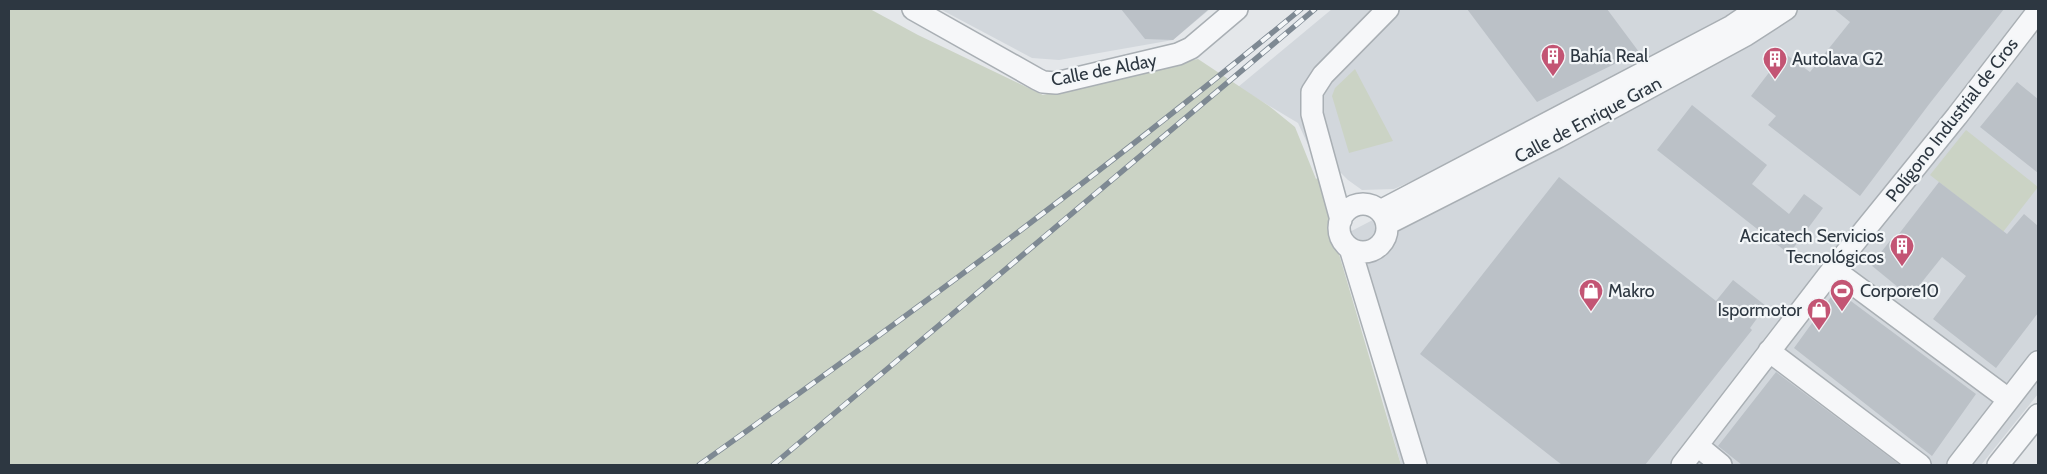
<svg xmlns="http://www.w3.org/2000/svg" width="2047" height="474" viewBox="0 0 2047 474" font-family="Cabin,sans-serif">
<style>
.built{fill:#d2d7dc}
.green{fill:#cbd3c5}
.building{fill:#bbc1c7}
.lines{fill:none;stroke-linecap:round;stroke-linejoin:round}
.minor-casing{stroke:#a9afb4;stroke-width:24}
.minor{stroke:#f6f7f9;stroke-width:21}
.rail-casing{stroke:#7e8993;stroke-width:5.5}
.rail{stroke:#f3f6f8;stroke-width:4;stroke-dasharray:11;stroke-linecap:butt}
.labels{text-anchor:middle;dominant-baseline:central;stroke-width:4.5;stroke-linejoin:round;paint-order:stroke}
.poi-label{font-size:18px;fill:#2d3741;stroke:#f3f6f8;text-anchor:start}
.street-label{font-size:18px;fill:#2d3741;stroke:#f3f6f8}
</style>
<rect width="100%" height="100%" fill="#e4e7ea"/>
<path class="built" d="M940,9h270l-37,31 -114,20 -27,-2z
M1332,9h706v385l-57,71h-580l-63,-227 208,-108 -3,-8 -149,67 -32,1 -14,-10 -7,-7 -19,2 -24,-52 -60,-36z"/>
<path class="green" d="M9,9h861l48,26 125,60 155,-36 71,47 26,21 21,52 6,-4 7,45 72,245h-1392z
M1355,69l38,72 -44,12 -17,-57 3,-8z
M1966,130l72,57 -35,45 -73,-57z"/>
<path class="building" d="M1121,9h88l-36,31 -28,-1z
M1467,9h140l32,43 -102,50z
M1834,9h170l-74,94 -70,93 -92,-71 8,-9 -25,-20 33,-43 26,19 40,-50z
M2017,82l21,17v74l-58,-46z
M1692,105l75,60 -15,19 37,30 15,-20 19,14 -34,46 -132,-104z
M1559,177l157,124 17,-21 33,26 -16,22 2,2 -107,135h-83l-142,-111z
M1939,182l68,52 17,-20 14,12v87l-42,55 -63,-49 33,-43 -24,-19 -32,40 -39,-32 22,-28 2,2z
M1836,290l140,104 -44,62 -138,-108z
M1776,372l124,93h-158l-24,-19z"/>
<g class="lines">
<defs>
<path id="minor" d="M913,9l124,70 6,3 13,1 122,-29 13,-6 46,-39
M1339 228a24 24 0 1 1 48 0a24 24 0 1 1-48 0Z
M1380,211l352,-185 25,-17
M1341,220l-29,-106v-22l11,-17 65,-66
M1387,224l171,-87 188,-102 40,-26
M1350,248l66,217
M1833,269l175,130
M1769,351l151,114
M1698,446l23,19
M1682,465l151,-196 124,-153 81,-105
M1958,465l80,-103
M1998,465l40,-50"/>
</defs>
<use href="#minor" class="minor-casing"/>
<use href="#minor" class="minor"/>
<defs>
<path id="rail" d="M699,465c205,-146 408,-295 602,-456
M773,465l542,-456"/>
</defs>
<use href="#rail" class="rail-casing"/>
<use href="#rail" class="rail"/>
</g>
<defs>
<symbol id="building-pin" viewBox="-11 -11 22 30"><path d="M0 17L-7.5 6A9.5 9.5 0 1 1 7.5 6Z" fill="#c35574" stroke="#f3f6f8"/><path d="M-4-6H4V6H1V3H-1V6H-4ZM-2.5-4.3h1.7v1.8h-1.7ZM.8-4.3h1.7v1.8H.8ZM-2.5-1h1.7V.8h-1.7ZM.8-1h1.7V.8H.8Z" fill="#fff"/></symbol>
<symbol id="shop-pin" viewBox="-11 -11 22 30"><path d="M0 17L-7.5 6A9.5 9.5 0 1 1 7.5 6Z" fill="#c35574" stroke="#f3f6f8"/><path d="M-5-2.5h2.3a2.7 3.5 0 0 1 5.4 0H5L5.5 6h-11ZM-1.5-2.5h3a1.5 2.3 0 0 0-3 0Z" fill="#fff"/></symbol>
<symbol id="stadium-pin" viewBox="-11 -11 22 30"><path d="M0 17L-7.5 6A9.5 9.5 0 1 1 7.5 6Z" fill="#c35574" stroke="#f3f6f8"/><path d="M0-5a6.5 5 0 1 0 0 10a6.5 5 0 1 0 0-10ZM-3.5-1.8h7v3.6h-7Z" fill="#fff"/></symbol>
</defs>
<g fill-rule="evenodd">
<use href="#building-pin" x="1539" y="42" width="28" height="38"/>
<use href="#building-pin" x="1761" y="45" width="28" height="38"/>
<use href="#building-pin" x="1888" y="232" width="28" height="38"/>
<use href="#shop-pin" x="1577" y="277" width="28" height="38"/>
<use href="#stadium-pin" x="1828" y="277" width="28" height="38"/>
<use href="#shop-pin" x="1805" y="296" width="28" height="38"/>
</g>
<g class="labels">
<g class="poi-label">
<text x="1570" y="56">Bahía Real</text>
<text x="1792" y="59">Autolava G2</text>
<text x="1884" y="236" text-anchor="end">Acicatech Servicios<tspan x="1884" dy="21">Tecnológicos</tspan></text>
<text x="1608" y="291">Makro</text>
<text x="1860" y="291">Corpore10</text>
<text x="1802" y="310" text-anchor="end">Ispormotor</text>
</g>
<g class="street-label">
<text transform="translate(1104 70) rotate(-11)">Calle de Alday</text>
<text transform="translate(1588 120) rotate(-28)">Calle de Enrique Gran</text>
<text transform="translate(1952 120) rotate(-52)">Polígono Industrial de Cros</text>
</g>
</g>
<rect width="2047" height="474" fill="none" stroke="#2d3741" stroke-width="20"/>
</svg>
